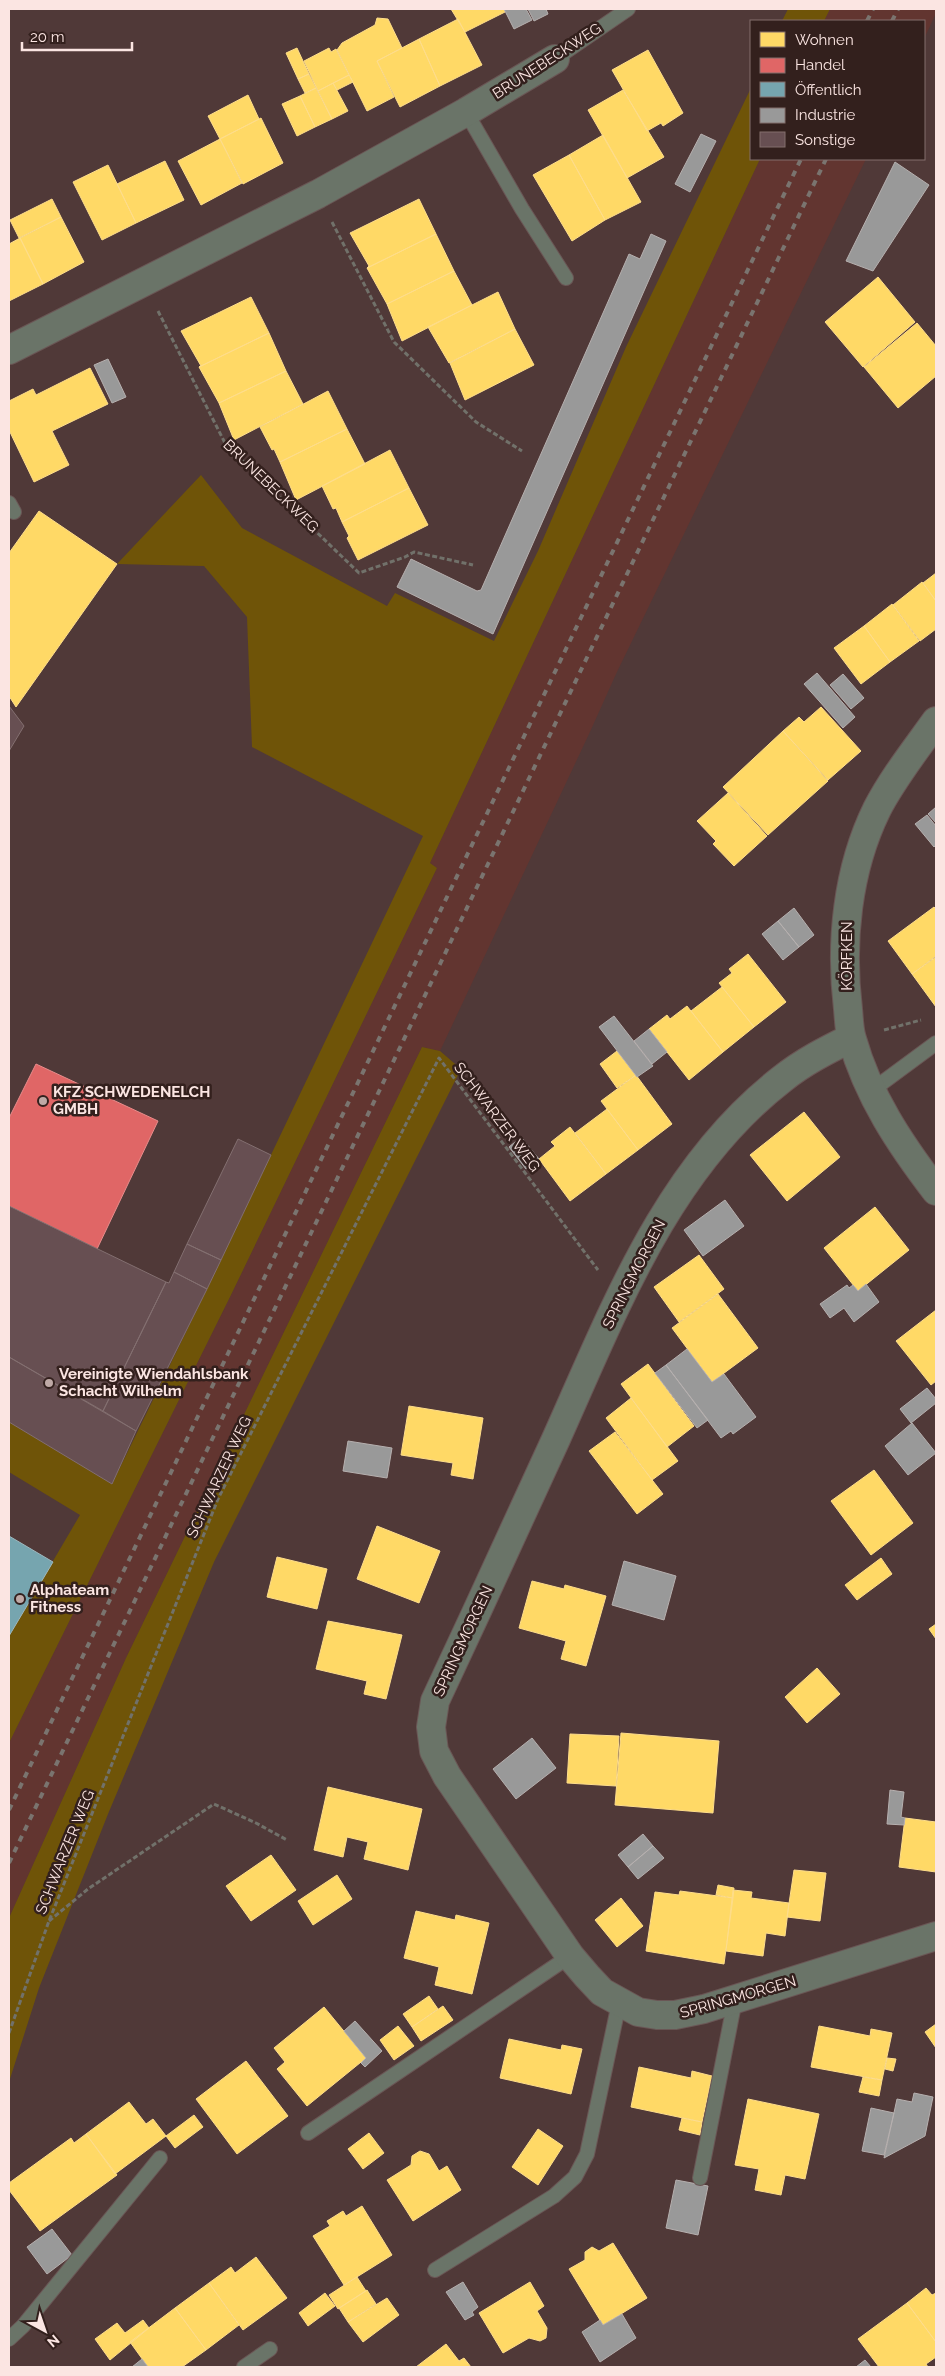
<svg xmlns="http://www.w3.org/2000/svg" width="945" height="2376" viewBox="0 0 945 2376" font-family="Raleway,sans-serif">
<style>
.built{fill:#623530}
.green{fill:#6f5408}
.homes{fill:#ffd966;stroke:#fedd8b}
.shops{fill:#e06666;stroke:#e88c8b}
.public{fill:#76a5af;stroke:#9eb8be}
.industry{fill:#999;stroke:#b6b0af}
.building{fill:#674f52;stroke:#836f70}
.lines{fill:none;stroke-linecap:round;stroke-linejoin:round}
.service-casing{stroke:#6a5655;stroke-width:16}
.minor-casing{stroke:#6a5655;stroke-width:30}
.path{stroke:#71716a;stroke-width:3;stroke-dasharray:5 2.5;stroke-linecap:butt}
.service{stroke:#6a7468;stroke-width:14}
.minor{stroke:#6a7468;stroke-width:28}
.rail{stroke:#7a746f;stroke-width:4;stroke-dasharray:6 6;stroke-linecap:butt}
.poi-dot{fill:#bfa9a6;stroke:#33201d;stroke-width:2}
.labels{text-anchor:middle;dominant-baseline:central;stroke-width:5;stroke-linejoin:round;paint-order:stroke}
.street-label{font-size:15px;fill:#fbe5e2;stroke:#33201d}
.poi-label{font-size:15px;font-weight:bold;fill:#fbe5e2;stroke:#33201d;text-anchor:start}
</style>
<rect width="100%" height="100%" fill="#503938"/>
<path class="built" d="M830,9h106v4l-12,26v-18h-100z
M760,159h106l-250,515 -27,60 -149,317 -18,-4 -296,611 -117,260v-175l222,-448 206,-427 -7,-5z"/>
<path class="green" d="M788,9h42l-6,12h-42z
M751,88v71h9l-330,704 7,5 -206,427 -222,448v-107l71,-121 -71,-43v-50l103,62 95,-195 216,-453 -171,-89 -5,-130 -43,-51 -87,-2 84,-89 41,53 145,78 8,-13 99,48 44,-90 88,-204z
M422,1047l18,4 21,18 -247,493 -106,252 -69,174 -30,94v-164l117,-260z"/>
<path class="homes" d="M451,9h53l1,3 -40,20z
M377,18l11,1 14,29 -25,13 17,36 -27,14 -30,-61 5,-7 33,-18z
M458,19l24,46 -42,21 -21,-47z
M419,39l21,47 -40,21 -23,-46z
M297,48l12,26 -11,5 -12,-26z
M329,48l2,4 5,-3 13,26 -31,16 -14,-30z
M648,50l35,63 -20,13 -2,-3 -14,8 -35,-61z
M309,74l7,14 -11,5 -7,-14z
M349,75l4,7 -16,8 -4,-7z
M333,83l15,28 -16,8 -14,-28z
M316,88l16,31 -17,8 -15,-31z
M623,90l41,67 -37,21 -39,-68z
M248,95l11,24 -39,20 -12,-23z
M300,96l15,31 -18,9 -15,-32z
M261,118l22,45 -40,21 -23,-45z
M603,135l38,67 -36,18 -36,-65z
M220,139l22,44 -41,22 -23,-44z
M569,155l36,65 -33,21 -39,-66z
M165,161l19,39 -48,23 -19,-39z
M108,165l28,58 -34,17 -29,-58z
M52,199l9,18 -42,21 -9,-18z
M419,199l17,35 -69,34 2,-2 -19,-33z
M61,217l23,45 -41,22 -23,-46z
M436,234l18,37 -67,33 -20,-36z
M20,238l23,46 -34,17v-57z
M454,271l18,34 -70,36 -15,-37z
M878,277l37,45 -52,45 -38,-45z
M498,292l17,37 -66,34 -21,-36z
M251,297l18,36 -70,34 2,-1 -20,-35z
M917,323l19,23v30l-38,32 -34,-41z
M515,329l19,36 -69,35 -15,-37z
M269,333l17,38 -67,32 -20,-36z
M90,368l18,36 -56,27 17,34 -35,17 -25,-52v-29l24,-12 3,6z
M286,371l17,33 -69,36 -15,-37z
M328,391l19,38 -67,33 -6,-13 -2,1 -12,-23z
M347,429l18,35 -69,36 -16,-38z
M390,450l19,38 -67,34 -6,-14 -3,1 -11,-23z
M409,488l19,37 -70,35 -11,-22 2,-2 -7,-14z
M39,511l78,53 -101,143 -7,-11v-143z
M936,573v28l-13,-18z
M922,582l14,19v28l-16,12 -27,-36z
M892,604l27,37 -29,21 -26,-36z
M864,626l26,36 -29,22 -27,-36z
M821,707l40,44 -33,29 -45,-49 16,-14 5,5z
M783,731l45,50 -60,54 -45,-48z
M728,793l39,43 -33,30 -21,-22 3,-3 -19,-20z
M934,907l2,2v47l-24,18 -24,-33z
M748,954l38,48 -32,25 -35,-44 13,-10 -3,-4z
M936,957v50l-24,-33z
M722,987l32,40 -31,25 -32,-41z
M687,1006l36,46 -34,28 -40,-51 18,-14 3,4z
M617,1051l19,24 -19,13 -17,-24z
M636,1075l36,49 -34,26 -37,-49z
M607,1109l31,41 -32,24 -31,-41z
M804,1112l36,45 -53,44 -37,-46z
M570,1127l36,47 -36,27 -31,-42 16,-13 -4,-4z
M875,1207l34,43 -51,41 -34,-43z
M699,1255l25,34 -45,33 -25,-35z
M718,1294l40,54 -46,34 -40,-54z
M936,1310v71l-5,4 -35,-44z
M648,1364l46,62 -27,21 -46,-63z
M631,1398l47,63 -26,19 -46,-62z
M409,1406l74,12 -10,61 -22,-4 2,-12 -52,-8z
M615,1432l48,62 -26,20 -48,-63z
M874,1470l39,53 -42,32 -40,-54z
M377,1526l63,25 -21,52 -62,-24z
M277,1557l50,12 -10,40 -50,-12z
M881,1558l11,16 -35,26 -12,-15z
M532,1581l32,8 1,-4 41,11 -20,70 -25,-7 5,-18 -47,-13z
M328,1621l74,14 -16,64 -22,-5 3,-13 -51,-12z
M936,1624v15l-7,-10z
M817,1668l23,26 -33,29 -22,-26z
M621,1733l98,8 -6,72 -98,-8z
M570,1734l49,2 -3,50 -49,-3z
M328,1787l94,22 -14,61 -44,-11 4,-17 -21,-5 -4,20 -29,-7z
M905,1818l31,4v50l-37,-5z
M271,1855l25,35 -45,31 -25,-35z
M794,1870l32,3 -6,48 -33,-4z
M337,1875l15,24 -39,26 -15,-24z
M718,1885l16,3 -1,10 -17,-3z
M733,1890l19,2 -1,6 38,5 -4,33 -19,-3 -3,23 -37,-5z
M680,1891l53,7 -9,66 -78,-13 9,-59 24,3z
M621,1898l22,28 -26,21 -22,-27z
M416,1911l39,9 1,-5 33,8 -17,71 -37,-9 4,-18 -35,-9z
M429,1996l9,13 -26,18 -9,-13z
M443,2006l10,14 -32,21 -9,-14z
M324,2007l42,51 -59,48 -30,-37 8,-7 -11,-14z
M936,2024v24l-11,-16z
M398,2026l16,20 -20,14 -14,-20z
M819,2026l51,10 1,-7 21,4 -10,47 -71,-13z
M509,2039l52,11 1,-5 20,4 -11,45 -71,-16z
M887,2058l9,1 -3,12 -8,-2z
M246,2061l42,55 -51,38 -41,-55z
M639,2067l52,11 1,-7 20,5 -10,46 -71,-15z
M863,2077l19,3 -3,16 -20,-4z
M748,2099l71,15 -14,65 -20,-4 -4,20 -26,-5 4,-21 -24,-4z
M129,2102l17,22 7,-5 13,17 -51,38 -29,-40z
M194,2115l9,12 -28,21 -9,-12z
M682,2118l20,4 -2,13 -21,-5z
M538,2129l25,17 -25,39 -26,-18z
M369,2133l15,20 -21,16 -15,-20z
M86,2134l31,41 -77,56 -31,-41v-7l62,-45 3,5z
M420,2151l9,3 10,17 8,-5 14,24 -48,31 -26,-41 24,-15 1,-9z
M362,2206l30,49 -48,30 -31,-49 17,-10 -3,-5 16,-10 3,5z
M613,2243l34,55 -44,27 -34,-56 16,-9v-8l7,-5 7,4z
M256,2257l31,41 -44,32 -34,-47 22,-16 4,6z
M357,2277l9,14 -28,18 -9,-14z
M530,2282l14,24 -7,5 10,17 -1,10 -6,3 -11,-3 -26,15 -24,-40z
M209,2283l30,42 -33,25 -31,-42z
M926,2288l6,7 4,-2v49l-29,-39z
M367,2290l9,14 -28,18 -9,-14z
M325,2293l10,13 -27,20 -9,-13z
M387,2298l12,17 -36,27 -15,-20z
M907,2303l29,39v15l-10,7 2,3h-49l-21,-28z
M175,2308l31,42 -24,17h-34l-18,-25z
M143,2320l6,8 -39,32 -15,-21 22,-16 8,10z
M446,2344l13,17 5,-3 7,9h-55z"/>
<path class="shops" d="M36,1064l122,57 -61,128 -88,-43v-88z"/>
<path class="public" d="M9,1536l44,26 -44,74z"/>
<path class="industry" d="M504,9h22l6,11 -18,9z
M528,9h18l2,5 -14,7z
M701,134l15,7 -26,51 -15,-8z
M895,162l34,23 -56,86 -27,-10z
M651,234l15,7 -173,393 -96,-47 14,-28 66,32 4,-1 148,-336 11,5z
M108,359l18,38 -14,6 -18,-38z
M817,673l38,44 -12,11 -39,-44z
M843,674l21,24 -13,11 -21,-24z
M936,807v16l-8,-9z
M927,815l9,11v19l-2,2 -19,-23z
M794,908l20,27 -15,12 -21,-26z
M778,921l21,26 -16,13 -21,-26z
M614,1016l39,50 -16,11 -38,-50z
M649,1029l18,23 -15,12 -18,-23z
M521,1137l18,22 -13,10 -17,-22z
M725,1200l19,26 -41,30 -19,-26z
M866,1284l13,18 -25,20 -10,-14 -14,10 -10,-14 27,-19 2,3 4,-3 5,6z
M687,1349l25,33 12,-8 32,43 -23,17 -2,-3 -10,7 -55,-73z
M666,1365l42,55 -11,8 -42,-55z
M927,1388l9,11v4l-25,20 -11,-14z
M912,1423l24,30 -28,22 -23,-29z
M348,1441l44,7 -5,30 -44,-7z
M624,1561l52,15 -12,44 -52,-15z
M532,1738l24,30 -40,31 -23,-30z
M890,1790l14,2 -3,25 4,1 -1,7 -17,-1z
M643,1834l10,12 -25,21 -10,-12z
M653,1846l11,12 -26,21 -10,-12z
M355,2021l27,30 -17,16 -4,-4 5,-5 -22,-27z
M914,2093l19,4 -8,39 -41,22 13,-59 15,3z
M871,2108l23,5 -10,42 -22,-4z
M676,2180l32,6 -10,49 -32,-7z
M52,2229l20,26 -25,19 -20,-27z
M463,2282l15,25 -6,5 2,3 -9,5 -19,-28z
M622,2314l14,24 -36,24 -18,-30 18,-12 3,5z
M142,2359l6,8h-16z
M865,2360l6,7h-15z"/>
<path class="building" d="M9,706l15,20 -15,25z
M238,1139l33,16 -50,105 -34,-16z
M9,1206l157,76 -63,129 -94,-54z
M187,1244l34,16 -14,29 -33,-17z
M174,1272l33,17 -71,142 -33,-20 63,-129 3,1z
M9,1357l127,74 -24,53 -103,-62z"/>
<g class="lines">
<defs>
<path id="service" d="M555,59l73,-50
M466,112l56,97 44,69
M9,503l5,9
M871,1091l65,-48
M308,2133l262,-177
M700,2178l35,-178
M435,2270l119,-74 21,-19 12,-23 32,-151
M9,2339l14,-13 137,-168
M244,2367l26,-18"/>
<path id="minor" d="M9,350l309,-156 148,-82 89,-53
M936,721c-20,28 -43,57 -59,88 -30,61 -37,134 -29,200 1,10 1,21 4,30 16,57 48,105 84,152
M851,1038c-24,12 -48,24 -69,41 -115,89 -168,231 -226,360 -40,87 -80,175 -121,262l-4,26 3,24 13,25 123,180 17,20 15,16 36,20 19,3h18l29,-6 232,-73"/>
</defs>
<use href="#service" class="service-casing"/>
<use href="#minor" class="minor-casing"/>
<path class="path" d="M332,222l62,120 82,80 46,29
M158,311l68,134 133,128 46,-16 9,-5 59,13
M884,1030l37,-10
M49,1921l39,-32 126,-85 42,19 31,17
M9,2033l40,-112 169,-422 221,-441 159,212"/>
<use href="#service" class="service"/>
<use href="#minor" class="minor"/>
<path class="rail" d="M867,21l6,-12
M892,21l6,-12
M9,1810l792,-1651
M9,1863l817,-1704"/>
</g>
<g class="poi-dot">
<circle cx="43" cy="1101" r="5"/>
<circle cx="49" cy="1383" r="5"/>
<circle cx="20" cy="1599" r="5"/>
</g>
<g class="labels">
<g class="street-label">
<text transform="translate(547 61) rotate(-33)">BRUNEBECKWEG</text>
<text transform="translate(271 486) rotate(44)">BRUNEBECKWEG</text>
<text transform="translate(847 956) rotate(-90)">KÖRFKEN</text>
<text transform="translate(497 1117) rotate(53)">SCHWARZER WEG</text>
<text transform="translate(634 1274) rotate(-63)">SPRINGMORGEN</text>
<text transform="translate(219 1477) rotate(-65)">SCHWARZER WEG</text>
<text transform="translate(463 1641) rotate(-65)">SPRINGMORGEN</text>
<text transform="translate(65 1852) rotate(-68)">SCHWARZER WEG</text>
<text transform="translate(738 1997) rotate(-16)">SPRINGMORGEN</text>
</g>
<g class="poi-label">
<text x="53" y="1092">KFZ SCHWEDENELCH<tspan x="53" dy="17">GMBH</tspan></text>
<text x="59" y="1374">Vereinigte Wiendahlsbank<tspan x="59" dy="17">Schacht Wilhelm</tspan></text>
<text x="30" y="1590">Alphateam<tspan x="30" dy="17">Fitness</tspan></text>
</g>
</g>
<rect width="945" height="2376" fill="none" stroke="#fbe5e2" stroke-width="20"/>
<rect x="750" y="20" width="175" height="140" fill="#33201d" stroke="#836f6c"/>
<rect x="760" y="32" width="25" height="15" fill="#ffd966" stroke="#836f6c"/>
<text x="795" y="45" font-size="15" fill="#fbe5e2">Wohnen</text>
<rect x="760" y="58" width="25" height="15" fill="#e06666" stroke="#836f6c"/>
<text x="795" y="70" font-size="15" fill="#fbe5e2">Handel</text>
<rect x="760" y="82" width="25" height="15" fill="#76a5af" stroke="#836f6c"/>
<text x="795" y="95" font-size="15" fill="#fbe5e2">Öffentlich</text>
<rect x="760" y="108" width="25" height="15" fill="#999999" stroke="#836f6c"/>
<text x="795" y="120" font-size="15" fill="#fbe5e2">Industrie</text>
<rect x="760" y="132" width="25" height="15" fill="#674f52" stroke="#836f6c"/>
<text x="795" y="145" font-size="15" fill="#fbe5e2">Sonstige</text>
<g transform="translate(45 2331) rotate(140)" stroke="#33201d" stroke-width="4" paint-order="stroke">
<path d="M0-4L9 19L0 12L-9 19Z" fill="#fbe5e2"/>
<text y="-8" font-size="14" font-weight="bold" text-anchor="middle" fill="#fbe5e2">N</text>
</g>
<path d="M22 42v8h110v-8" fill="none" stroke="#fbe5e2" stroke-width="2.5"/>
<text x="30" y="42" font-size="15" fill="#fbe5e2" stroke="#33201d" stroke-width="4" paint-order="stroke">20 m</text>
</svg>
